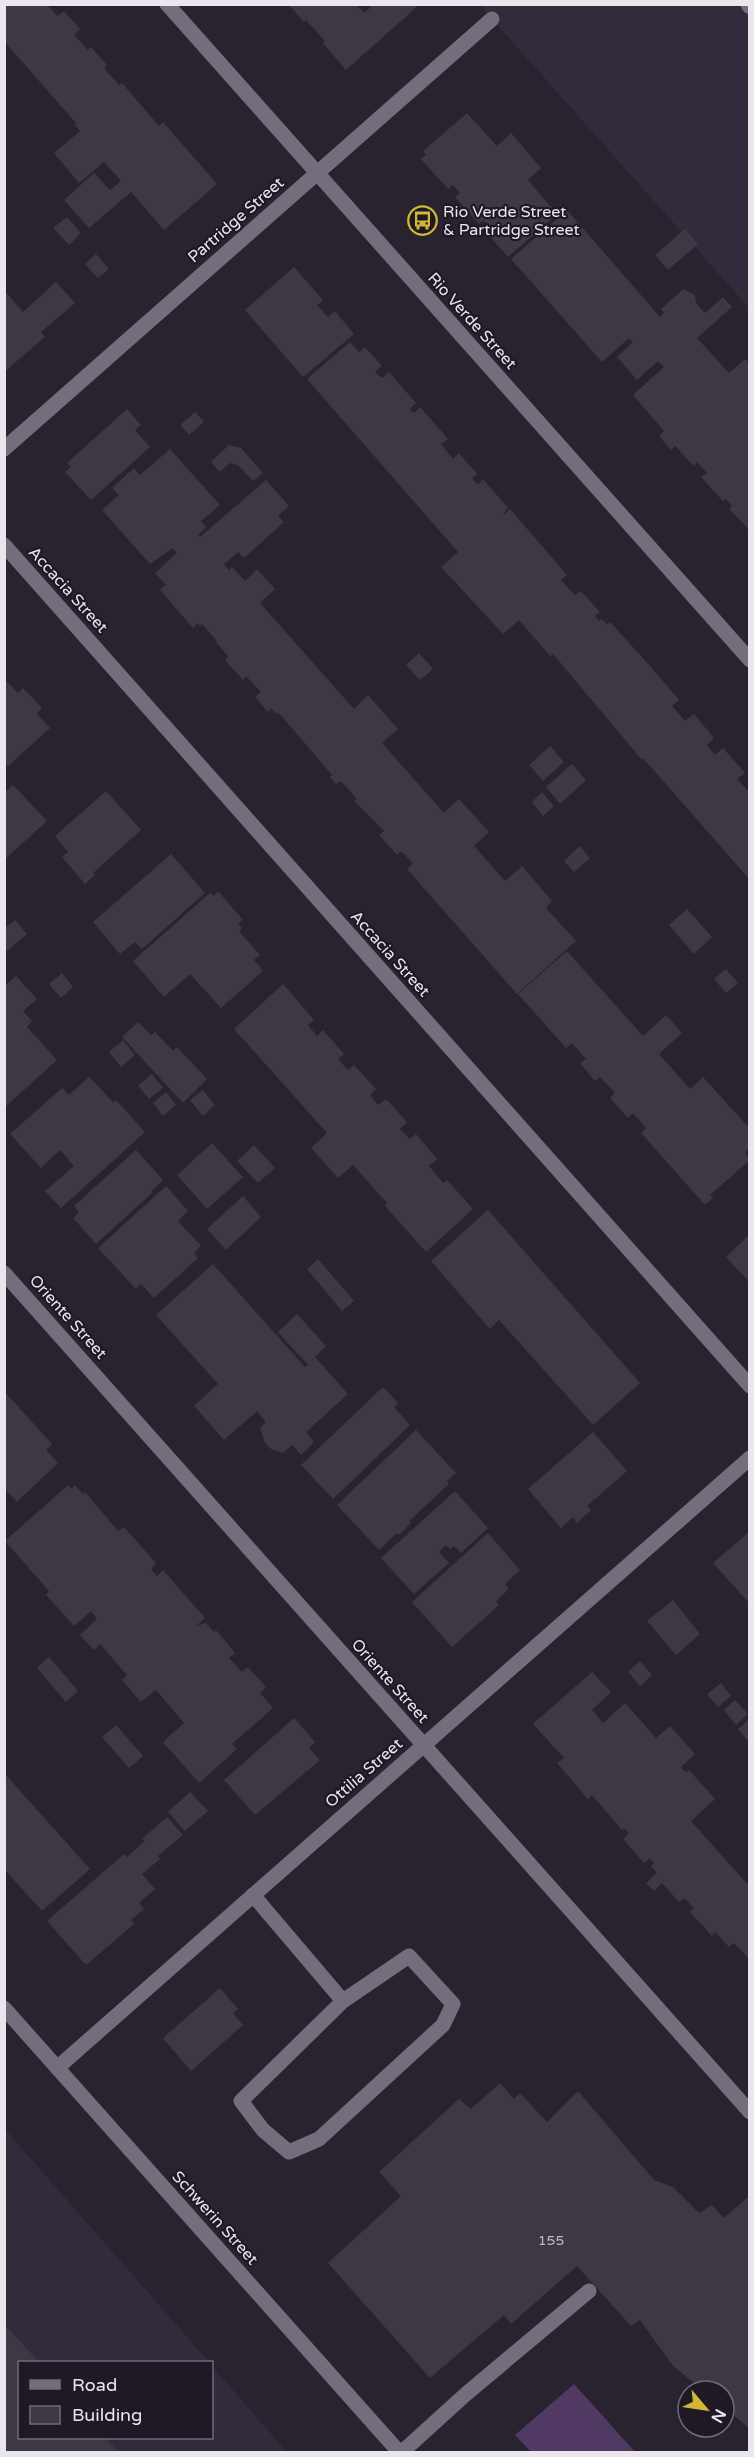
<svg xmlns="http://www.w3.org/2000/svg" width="754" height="2457" viewBox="0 0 754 2457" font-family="'Varela Round',sans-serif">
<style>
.built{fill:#332a3c}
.green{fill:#503a64}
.building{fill:#3e3845}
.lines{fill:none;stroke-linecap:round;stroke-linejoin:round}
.lane{stroke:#746d7b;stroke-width:15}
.street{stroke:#746d7b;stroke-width:15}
.labels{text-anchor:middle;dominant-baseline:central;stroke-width:4.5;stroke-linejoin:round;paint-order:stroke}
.number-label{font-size:14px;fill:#bfbac4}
.poi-label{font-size:16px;fill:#eae6ee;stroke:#1f1925;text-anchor:start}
.street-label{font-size:16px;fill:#eae6ee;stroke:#1f1925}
</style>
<rect width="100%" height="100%" fill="#29232f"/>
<path class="built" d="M480,5h269v303l-257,-289z
M4,2128l205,234h-189v76h192v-72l75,86h-282z"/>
<path class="green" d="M574,2384l61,68h-104l-16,-17z"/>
<path class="building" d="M288,4h68l8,9 7,-6 -2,-3h51l-74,66 -23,-27 2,-2 -19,-21 -2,2z
M4,5h43l11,11 6,-5 16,18 -6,6 14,15 3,-3 16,18 -3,3 15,17 3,-2 37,43 4,-4 54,62 -53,46 -33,-38 -42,36 -25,-28 30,-27 16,17 11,-9 -17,-19 -25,21 -25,-30 26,-22 -6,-7 2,-1 -72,-82z
M467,113l30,33 14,-13 30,35 -13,12 29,34 -49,43 -22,-25 5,-5 -8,-7 -4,4 -24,-27 5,-4 -7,-8 -5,4 -27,-30 5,-4 -3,-4z
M567,210l93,107 4,-4 -3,-4 22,-20 12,6 1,8 9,10 18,-16 9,10 -35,31 32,35 16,-14 5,5v167l-21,-22 3,-3 -6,-7 -3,2 -22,-24 6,-4 -10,-11 -3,4 -19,-20 -4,4 -12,-14 5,-5 -31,-36 31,-28 -6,-6 -21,19 -20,-23 16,-15 -4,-4 -27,24 -91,-103z
M67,217l14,16 -12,12 -16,-17z
M685,229l13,15 -30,26 -13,-15z
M96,254l13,15 -11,9 -13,-14z
M294,267l29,33 -6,5 11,12 7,-6 19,23 -51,43 -58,-67z
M56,282l19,21 -34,29 4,5 -41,35v-82l19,22z
M350,342l9,10 6,-5 17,19 -7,5 3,4 5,3 6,-6 27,31 -6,6 4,4 6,-6 28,32 -7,5 12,15 6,-6 18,21 -5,4 6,7 5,-6 25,29 -5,6 1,1 6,-6 57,66 -6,5 14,15 6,-4 19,21 -5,4 4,5 3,-2 5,6 3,-3 40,44 29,34 -7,6 13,15 9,-7 20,24 -7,7 8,10 8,-7 22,25 -8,6 11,12 2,-2v91l-107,-122 -1,2 -89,-106 -3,2 -31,-36 -16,14 -62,-67 17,-15 -151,-173z
M127,409l14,16 -6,5 15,17 -59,53 -26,-28 6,-5 -4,-4z
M195,412l9,10 -15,13 -9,-10z
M229,445l12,3 22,25 -10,8 -15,-16 -8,-2 -10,9 -9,-10z
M170,449l50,56 -19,16 5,6 -8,8 2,2 66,-57 23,26 -11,10 6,6 -40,36 -6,-6 -14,12 5,6 3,-3 13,14 12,-12 18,20 -15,14 94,106 14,-14 30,34 -16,14 62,70 15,-14 30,33 -15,14 31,35 17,-15 30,35 -6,7 30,33 -59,53 -110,-125 6,-6 -12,-12 -4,4 -18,-20 5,-4 -30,-30 3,-2 -16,-18 -5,3 -6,-7 2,-2 -54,-63 -2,2 -5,-6 -3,4 -13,-15 6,-5 -15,-16 -3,4 -18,-20 3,-4 -12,-14 1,-1 -15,-17 -2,2 -2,-3 -5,5 -33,-38 6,-5 -11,-12 22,-20 -4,-5 -23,16 -48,-54 17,-15 -7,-7 22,-20 6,7z
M419,653l14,16 -13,11 -14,-15z
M4,679l14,14 5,-5 19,20 -5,6 13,14 -42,38 -4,-3z
M550,746l14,16 -21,19 -14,-16z
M572,764l14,16 -26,24 -14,-17z
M13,785l34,36 -43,39v-67z
M106,791l35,39 -48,43 2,2 -10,9 -23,-27 6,-5 -13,-16z
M542,792l12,14 -11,10 -11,-14z
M580,846l10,12 -16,14 -10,-11z
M171,854l34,39 -63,56 -7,-7 -15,12 -27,-32z
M218,891l25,29 -5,4 4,4 -3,3 21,24 -6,5 9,11 -42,37 -31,-34 -26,23 -31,-36 77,-68 4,3z
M687,909l25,28 -18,17 -25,-29z
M15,920l12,14 -20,17 -3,-4v-18z
M567,951l76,85 23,-21 16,18 -23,21 31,35 13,-12 47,52v19l-5,4 5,8 -40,35 3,3 -8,7 -64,-72 5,-5 -13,-15 -5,5 -18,-20 5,-5 -15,-16 -5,4 -15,-18 6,-4 -14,-16 -6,5 -48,-54z
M726,969l12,14 -12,10 -12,-14z
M62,973l11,14 -12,11 -12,-14z
M16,976l21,23 -14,12 9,10 -5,6 30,33 -53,48v-122z
M283,984l31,36 -6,5 9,11 6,-6 21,24 -6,5 10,11 6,-5 22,24 -6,6 8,10 8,-6 21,23 -7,7 10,10 6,-5 21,25 -8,7 14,17 4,-3 26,29 -47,43 -41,-46 2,-3 -34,-38 -15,13 -27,-30 16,-15 -93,-104z
M138,1022l13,13 4,-3 18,19 4,-4 30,32 -24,24 -61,-66z
M123,1040l12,15 -14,12 -12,-15z
M152,1074l11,14 -14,11 -11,-13z
M89,1077l24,25 3,-2 29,32 -84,76 -16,-17 29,-25 -14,-16 -19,18 -31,-34 52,-46 7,7z
M203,1090l12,15 -12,11 -13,-16z
M166,1092l10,13 -13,11 -10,-13z
M212,1143l31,34 -36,32 -30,-34z
M254,1145l21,23 -17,15 -21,-22z
M136,1150l27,30 -12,11 1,2 -56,51 -23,-26 6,-6 -5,-6z
M166,1186l22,25 -10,10 23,25 -7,7 4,5 -44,40 -13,-14 -5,5 -38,-41z
M243,1196l18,21 -35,33 -19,-21z
M488,1210l152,173 -47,42 -94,-105 -9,9 -59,-68z
M750,1234v49l-24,-26z
M318,1259l36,42 -12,10 -35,-42z
M213,1264l92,103 3,-2 -30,-33 19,-18 29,32 -11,11 33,37 -42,38 8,10 -13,13 -9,-10 -9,8 -12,-4 -6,-6 -5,-15 6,-6 -9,-11 -33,29 -30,-34 24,-22 -62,-69z
M383,1387l15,16 -4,4 16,18 -77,74 -32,-34z
M4,1391l48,53 -6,6 12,13 -41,39 -13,-14z
M416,1430l40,43 -9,8 2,3 -40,37 2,2 -12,12 -2,-2 -18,17 -42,-45z
M593,1432l34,39 -40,35 4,4 -14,13 -4,-6 -12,11 -33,-39z
M68,1485l3,4 4,-4 8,9 2,-2 33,39 6,-4 32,36 -5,6 6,7 6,-6 42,48 -9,8 10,-3 8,9 2,-2 19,23 -6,5 13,14 6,-5 18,20 -6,6 13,15 -41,36 5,5 -38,34 -36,-41 21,-19 -28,-33 -15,12 -19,-22 5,-5 -27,-31 -6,6 -14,-15 17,-16 -6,-8 -17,15 -28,-31 3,-4 -44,-50z
M455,1491l33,37 -27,25 -7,-7 -4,3 -4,-4 -7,7 10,11 -35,31 -33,-36z
M750,1531v73l-37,-41z
M488,1533l32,37 -15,14 4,5 -13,12 3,4 -47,42 -40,-45z
M673,1600l27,34 -24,21 -29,-34z
M49,1657l29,34 -12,11 -29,-34z
M640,1661l12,14 -12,11 -12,-14z
M592,1672l19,20 -19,18 11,13 22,-20 31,35 14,-12 25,28 -14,13 5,6 3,-3 26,29 -24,22 59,66v73l-16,-17 -5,4 -14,-15 -3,4 -22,-24 4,-4 -10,-10 -5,4 -17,-19 -8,8 -8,-8 11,-10 -6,-7 3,-3 -4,-5 -6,5 -21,-24 6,-5 -5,-6 -2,2 -30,-35 -4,4 -31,-36 7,-5 -31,-34z
M721,1683l10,13 -13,11 -11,-13z
M735,1700l13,14 -12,11 -12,-15z
M294,1718l21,24 -6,6 11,12 -65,55 -31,-35z
M750,1719v24l-12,-14z
M116,1725l27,31 -14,12 -27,-31z
M4,1773l86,96 -48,42 -38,-42z
M190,1792l18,19 -23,20 -17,-19z
M167,1817l16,18 -25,21 2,3 -18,15 13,15 -16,14 5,6 -13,11 3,4 -48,41 -39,-44 77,-67 3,3 18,-16 -3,-2z
M220,1988l18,21 -5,4 10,12 -52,46 -28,-33z
M500,2083l14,16 6,-6 27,29 31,-31 76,89 19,7 26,26 13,-8 12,13 23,-20 3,3v228l-26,-22v-16h-20l-31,-25 -33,-46 -9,6 -54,-60 -66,58 -7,-9 -74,63 -102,-115 73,-67 -22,-24 80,-73 12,10z
M4,2324l35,38h-19v76h85l14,14h-115z"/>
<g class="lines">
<path class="lane" d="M748,4l2,3
M253,1895l90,106
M409,1956l44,48 -10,21 -124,114 -30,13 -26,-22 -22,-29 102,-100z
M402,2452l64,-58 123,-103"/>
<path class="street" d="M167,4l583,656
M4,449l488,-430
M4,545l746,841
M4,1273l746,839
M4,2008l395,444
M57,2068l693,-610"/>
</g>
<defs>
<symbol id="bus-ring" viewBox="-11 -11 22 22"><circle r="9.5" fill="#1f1925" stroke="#d2b736" stroke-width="1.5"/><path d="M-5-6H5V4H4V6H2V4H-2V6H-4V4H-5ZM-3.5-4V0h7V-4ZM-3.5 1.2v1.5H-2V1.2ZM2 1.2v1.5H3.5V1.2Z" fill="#d2b736"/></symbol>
</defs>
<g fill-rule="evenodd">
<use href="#bus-ring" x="406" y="204" width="33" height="33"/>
</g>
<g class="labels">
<g class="number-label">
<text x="551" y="2240">155</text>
</g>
<g class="poi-label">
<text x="443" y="212">Rio Verde Street<tspan x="443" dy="18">&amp; Partridge Street</tspan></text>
</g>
<g class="street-label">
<text transform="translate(236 220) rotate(-41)">Partridge Street</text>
<text transform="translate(472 321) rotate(48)">Rio Verde Street</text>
<text transform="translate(68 590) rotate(48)">Accacia Street</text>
<text transform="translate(390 954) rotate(48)">Accacia Street</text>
<text transform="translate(68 1317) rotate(48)">Oriente Street</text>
<text transform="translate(390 1681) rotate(48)">Oriente Street</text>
<text transform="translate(364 1773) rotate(-41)">Ottilia Street</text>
<text transform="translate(215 2218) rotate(48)">Schwerin Street</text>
</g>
</g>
<rect width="754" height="2457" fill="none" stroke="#eae6ee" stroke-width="12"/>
<rect x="18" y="2361" width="195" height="78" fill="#1f1925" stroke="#706b75" stroke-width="1.5"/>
<rect x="30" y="2380" width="30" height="9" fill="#746d7b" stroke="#706b75" stroke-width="1.5"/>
<text x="72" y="2391" font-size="18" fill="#eae6ee">Road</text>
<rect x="30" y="2406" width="30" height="18" fill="#3e3845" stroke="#706b75" stroke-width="1.5"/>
<text x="72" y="2421" font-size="18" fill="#eae6ee">Building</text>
<g transform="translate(706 2409) rotate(119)"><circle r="28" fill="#1f1925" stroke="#706b75" stroke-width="1.5"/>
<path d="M0-4.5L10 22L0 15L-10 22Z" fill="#d2b736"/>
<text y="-9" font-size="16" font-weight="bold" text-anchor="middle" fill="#eae6ee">N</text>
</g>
</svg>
